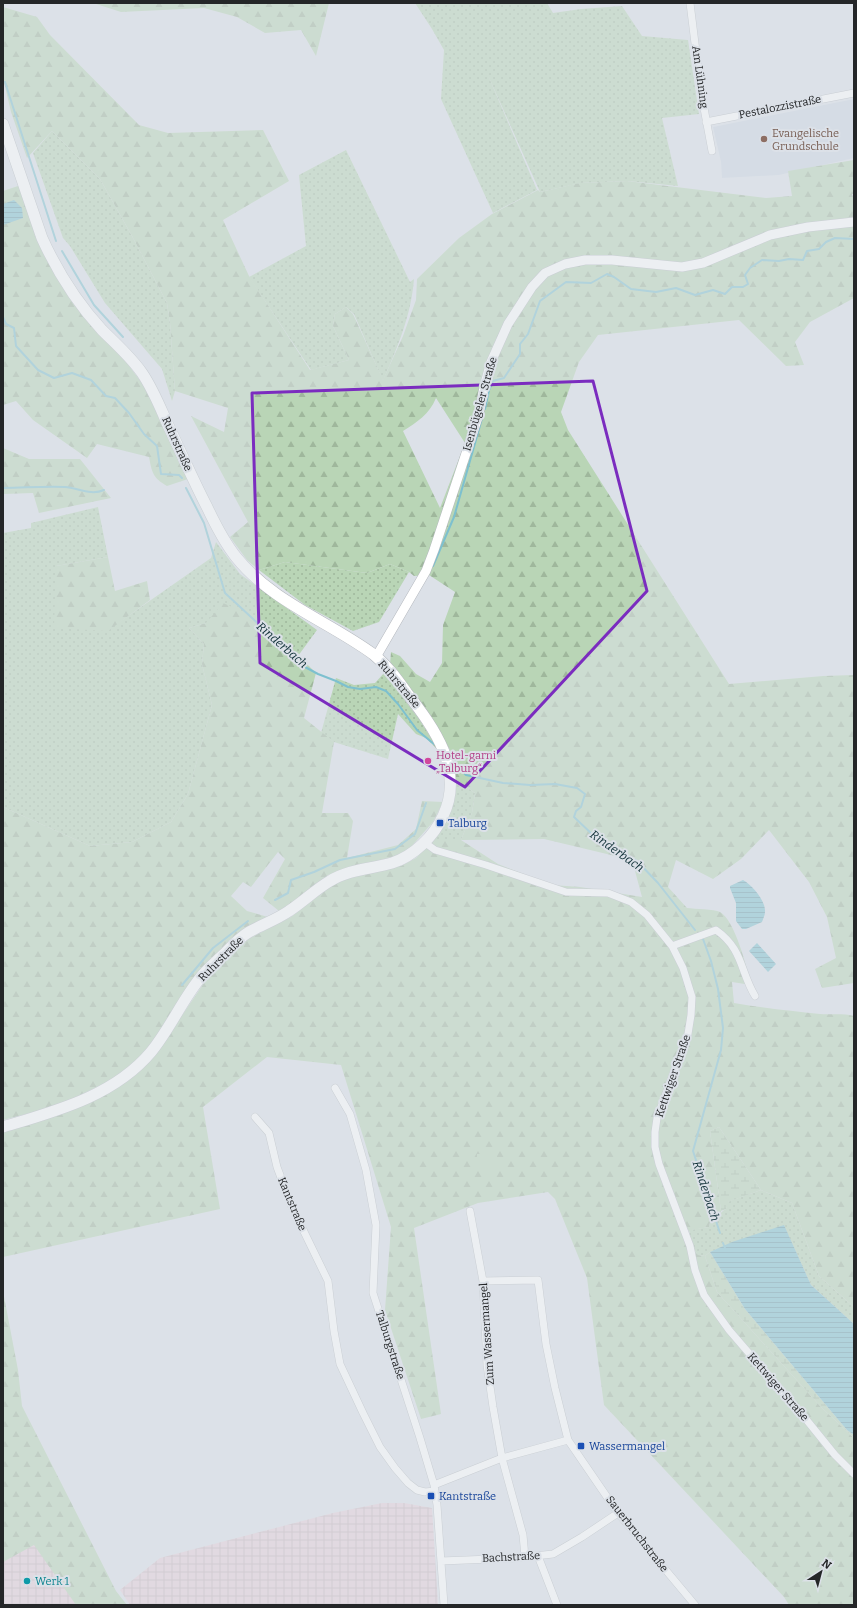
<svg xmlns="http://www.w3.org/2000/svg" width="857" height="1608" viewBox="0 0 857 1608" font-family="Bitter,serif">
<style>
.industrial{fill:url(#industrial-grid)}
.built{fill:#cdd6e3}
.grass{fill:url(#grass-dots)}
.forest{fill:url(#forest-firs);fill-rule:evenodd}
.wetland{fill:url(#wetland-marsh)}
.pitch{fill:#b9d5b6}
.water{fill:url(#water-rules)}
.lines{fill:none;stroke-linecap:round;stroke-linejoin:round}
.stream{stroke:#7dc0cf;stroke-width:2}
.minor-casing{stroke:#b4b8be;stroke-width:8}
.tertiary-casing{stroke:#b4b8be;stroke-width:10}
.secondary-casing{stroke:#b4b8be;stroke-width:12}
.minor{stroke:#fff;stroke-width:7}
.tertiary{stroke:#fff;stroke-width:9}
.secondary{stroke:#fff;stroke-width:11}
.marked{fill:none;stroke:#7b2cbf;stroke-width:3;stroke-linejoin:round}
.education-dot{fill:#8d6e63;stroke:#dce1e8;stroke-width:1.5}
.hotel-dot{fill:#d1479c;stroke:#dce1e8;stroke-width:1.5}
.transit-dot{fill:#1a4fb4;stroke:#dce1e8;stroke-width:1.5}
.culture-dot{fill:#0f9aa8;stroke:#dce1e8;stroke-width:1.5}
.labels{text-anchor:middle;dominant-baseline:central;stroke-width:4;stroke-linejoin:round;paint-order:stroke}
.street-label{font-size:11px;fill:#242628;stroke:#dce1e8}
.education-label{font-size:11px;fill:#785e54;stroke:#dce1e8;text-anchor:start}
.hotel-label{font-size:11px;fill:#b23c85;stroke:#dce1e8;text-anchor:start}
.transit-label{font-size:11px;fill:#164399;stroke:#dce1e8;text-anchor:start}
.culture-label{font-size:11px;fill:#0d838f;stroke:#dce1e8;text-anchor:start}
.water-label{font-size:12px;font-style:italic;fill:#0f3037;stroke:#dce1e8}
</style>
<defs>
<pattern id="industrial-grid" width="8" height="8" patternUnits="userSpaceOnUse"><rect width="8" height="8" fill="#e7cfd9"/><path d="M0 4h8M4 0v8" fill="none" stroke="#c6b2ba"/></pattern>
<pattern id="grass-dots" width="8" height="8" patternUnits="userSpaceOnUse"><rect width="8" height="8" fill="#b9d5b6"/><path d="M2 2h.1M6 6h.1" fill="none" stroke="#9fb79c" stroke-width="1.8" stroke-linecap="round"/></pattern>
<pattern id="forest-firs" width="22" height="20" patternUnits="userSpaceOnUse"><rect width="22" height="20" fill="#b9d5b6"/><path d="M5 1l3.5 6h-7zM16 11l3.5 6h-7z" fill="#9fb79c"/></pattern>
<pattern id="wetland-marsh" width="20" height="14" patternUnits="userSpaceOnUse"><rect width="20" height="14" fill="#b9d5b6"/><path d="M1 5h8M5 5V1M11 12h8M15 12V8" fill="none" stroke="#9fb79c"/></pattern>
<pattern id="water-rules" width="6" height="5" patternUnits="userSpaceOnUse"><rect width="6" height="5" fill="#7dc0cf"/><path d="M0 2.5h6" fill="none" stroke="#669ca8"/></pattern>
</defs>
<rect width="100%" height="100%" fill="#dce1e8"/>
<path class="industrial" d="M382,1503h22l28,5 6,97h-308l-10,-15 40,-32 173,-45z
M31,1534l48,71h-76v-66z"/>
<path class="built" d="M854,99v59l-75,17 -57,3 -1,-16 -8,-35z"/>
<path class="grass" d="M415,3h132l6,10 28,-4 41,-3 20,30 46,4 11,74 -37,4 16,68 -51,-5 -46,2 -41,9 -53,-119 50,117 -44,23 -52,-114 3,-49 -12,-21z
M52,131l48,48 32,57 35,67 3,20 5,68 -3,10 -10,-32 -57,-66 -35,-57 -7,-8 -30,-85z
M346,150l64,132 4,-3c-3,37 -16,67 -31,102l-29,-67 -8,-7 -11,7 -2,12 16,34 -38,10 -62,-93 57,-31 -7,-71z
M98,507l10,50 -52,9 52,64 103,-72 5,-16 24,32 77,56 -19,26 -36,-36 -56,3 -17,5 15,16 -2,20 10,41 -24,89 -17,28 -39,20 -42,4 -87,-39v-274l28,-5v-5z
M285,562l82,11 23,-9 19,8 -30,50 -26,9 -48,-26 -46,-35z
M384,673l35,46 21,33 -14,-14 -10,-4 -18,-20 -10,45 -54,-17 -13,-9 15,-55 18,7 21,-2z
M455,779l20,14 -3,20 -11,27h-28z
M761,1190l31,13 27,73 35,31v17l-43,-39 -27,-59 -74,26 -5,4 -7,-1 -6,-8 -3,-17 20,-3 1,-5c10,-4 8,-9 16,-13l1,-7z"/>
<path class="forest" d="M93,3h236l-13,53 -15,-26 -36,3 -28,-16 -33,-9 -83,4z
M3,7l34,10 13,18 89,90 29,8 95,-3 26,51 -66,39 26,56 61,94 39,-10 -16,-34 2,-12 11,-7 7,7 30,66 20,-44 13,-36 1,-21 42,-41 33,-24 46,-24 2,2 40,-9 47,-2 139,17 26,-2 -4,-25 66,-11v34h-2l2,6v98l-44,24 -15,20 9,23 -18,1 -47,-46 -141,15 -19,27 -18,50 7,18 161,254 94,-8 31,-1v308l-32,5 -7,-19 21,-11 -9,-41 -18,-35 -40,-52 -28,29 -28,20 -37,-19 -8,27 19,21c8,1 27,1 33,4 15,8 27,56 31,73l-19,-3 2,21c29,5 57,8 86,11 11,1 23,-1 34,2v291l-35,-31 -27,-73 -31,-13 -42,-63 -9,4 11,80 -3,8 -8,3 -1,5 -23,4 6,16 6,8 7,1 12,36 104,115 33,31v167h-65l-5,-8 -180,-192 -17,-127 -32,-79 -7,-7 -70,11 -64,25 27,186 -20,5 -36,-109 6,-83 -50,-162 -74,-8 -64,50 17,102 -217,48v-126l114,-44 20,-13 23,-26 48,-71 40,-38 43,-22 40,-31 18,-8 52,-12 15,-8 17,-18h28l11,-27 3,-20 -20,-14 -1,-14 -4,-15 -8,-15 -52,-70 1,-13 9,4 16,18 14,8 12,-19 1,-38 12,-33 -26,-17 -15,1 -5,-4 -19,-8 -23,9 -82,-11 -26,8 -12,-10 -17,-23 18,-15 -57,-106 33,16 4,-24 -53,-17 -5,-68 -3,-20 -35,-67 -32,-57 -48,-48 -25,27 -16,-46 -8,-34zM436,398l29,45 -25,65 -37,-77c14,-9 26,-16 33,-33zM544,839l88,21 10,37 -62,-10 -28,-2 -54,-21 -37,-24z
M21,185l20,62 106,143 41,89 -21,7c-14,-8 -15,-13 -18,-29l-52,-13 -10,14 -54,-38 -17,-19 -13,4v-214z
M3,448l26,11h51l31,39 -72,15 -6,-20 -30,1z
M108,557l7,34 32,-10 3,19 -42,31 -54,-3 2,-62z
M223,603l39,17 54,53 -12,45 30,24 -12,71h26l5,8 -6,37 51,-13 18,-16 6,-28 21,1 -10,20 -23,26 -14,8 -50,13 -18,6 -24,20 -25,16 -16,-13 22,-39 -7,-7 -27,35 -8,-5 -12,14 16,15 21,6 -23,12 -98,122 -25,24 -65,31 -54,14v-313l87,39 42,-4 39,-20 17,-28 24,-89 -10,-41 2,-20 -15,-16 17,-5z
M3,1291l15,79 4,36 94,185 11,14h-51l-42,-60 -31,17z"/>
<path class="wetland" d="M719,1127l42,63 -33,12 -2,7 -5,2 -11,-80z
M710,1252l35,57 102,121 7,5v3l-33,-31 -104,-115 -12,-36z"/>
<path class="pitch" d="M477,1154h20v14l-20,-1z"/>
<path class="water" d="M14,200l8,8 1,10 -20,7v-21z
M743,880c9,5 23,21 22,32 0,3 -2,7 -3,10l-16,7h-4l-6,-8v-18l-6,-15v-2z
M757,943l19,21 -8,8 -19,-21z
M784,1225l27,60 43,39v111l-7,-5 -102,-121 -35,-57 22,-10z"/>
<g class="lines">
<path class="stream" d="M5,82l51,159
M62,251l32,54 29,32
M3,317l3,7 8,4 2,18 22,24 16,8 18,-5 19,7 15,16 9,2 14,15 15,21 13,12 4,28 18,1 3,3
M485,409l4,-19 4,-9 11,-3 16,-24v-10l8,-10 12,-33 26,-19 25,1 16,-9 7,3 17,12 25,3 20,-4 19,7 18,-5 12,4 7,-7h11l5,-3 -3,-9 5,-7 12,-8 17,1 10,-2 14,1 4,-9 12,-2 7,-7 9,-4 19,1
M3,488c20,0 41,-2 62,-1 13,1 26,9 39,3
M186,488l18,35 21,70 80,74 13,7 18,7 12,6 12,2 16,-2 10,4 12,13 19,26 17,14
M433,566l21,-49 29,-102
M462,771l4,4 37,8 27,2 25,-1 22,4 8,6 -4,13 -5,4 -2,6 19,18 44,26 21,22 37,47
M275,900l13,-7 3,-13 23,-8 26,-12 55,-11 20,-15 11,-31
M703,939l8,22 7,28 5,39 -2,22 -28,101 27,82
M182,985l31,-37 35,-27
M723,1243l2,5"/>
<defs>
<path id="minor" d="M690,3l11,89 11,59
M706,122l148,-29
M424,842l11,8 51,15 80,27 42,1 23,9 16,13 25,31 11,22 9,29 -1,18 -3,19 -31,84 -2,14v15l4,17 31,82 5,24 9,25 25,35 76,88 30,37 19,19
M672,946l44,-16c27,19 24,41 39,66
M335,1088l15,26 16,56 10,55 -3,68 47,145 14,47 3,20 7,100
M255,1117l14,16 8,34 15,40 36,74 6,50 6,33 23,49 17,34 15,21 13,15 9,7 8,2 10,-1
M470,1211l13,70 4,84 6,42 9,51 21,77 2,22
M483,1281l55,-1 8,64 9,44 13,52 50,73 77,92
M434,1485l68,-27 66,-18
M538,1556l19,49
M441,1561l75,-3 37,-4 29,-17 36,-24"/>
<path id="tertiary" d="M376,657l50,-86 8,-21 45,-136 5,-27 7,-25 17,-38 24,-37 13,-14 20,-9 20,-4h27l70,7 21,-4 67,-28 38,-8 46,-5"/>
<path id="secondary" d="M3,124l39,114c15,33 36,66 60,92 14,14 29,27 40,43 11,16 18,34 26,52 13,27 25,55 39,82 8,17 17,35 29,50 36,45 92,64 137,97 14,11 24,25 34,39 27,35 58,77 36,123 -9,20 -29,40 -51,47 -20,6 -43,6 -62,18 -14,8 -27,21 -41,30 -13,9 -28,14 -40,21 -10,6 -17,14 -25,22 -7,7 -16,14 -23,23 -19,23 -31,52 -50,75 -37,44 -95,59 -148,75"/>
</defs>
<use href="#minor" class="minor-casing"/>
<use href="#tertiary" class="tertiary-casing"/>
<use href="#secondary" class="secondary-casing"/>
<use href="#minor" class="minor"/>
<use href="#tertiary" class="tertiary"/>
<use href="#secondary" class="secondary"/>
</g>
<path d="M0 0H857V1608H0ZM593,381l54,210 -182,196 -205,-124 -8,-270z" fill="#dce1e8" fill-opacity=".55" fill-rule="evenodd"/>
<path class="marked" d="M593,381l54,210 -182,196 -205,-124 -8,-270z"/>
<circle class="education-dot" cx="764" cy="139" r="4"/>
<circle class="hotel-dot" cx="428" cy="761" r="4"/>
<g class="transit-dot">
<rect x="436" y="819" width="8" height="8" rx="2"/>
<rect x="577" y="1442" width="8" height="8" rx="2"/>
<rect x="427" y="1492" width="8" height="8" rx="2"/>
</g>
<circle class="culture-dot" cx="27" cy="1581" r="4"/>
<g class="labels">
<g class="street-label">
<text transform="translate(700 77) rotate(82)">Am Lühning</text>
<text transform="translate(780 107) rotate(-11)">Pestalozzistraße</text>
<text transform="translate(480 404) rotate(-74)">Isenbügeler Straße</text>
<text transform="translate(177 444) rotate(66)">Ruhrstraße</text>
<text transform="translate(399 684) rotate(50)">Ruhrstraße</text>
<text transform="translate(221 959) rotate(-45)">Ruhrstraße</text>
<text transform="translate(673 1076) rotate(-71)">Kettwiger Straße</text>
<text transform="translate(292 1204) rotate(67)">Kantstraße</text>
<text transform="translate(487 1334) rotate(-94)">Zum Wassermangel</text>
<text transform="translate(390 1345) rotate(72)">Talburgstraße</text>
<text transform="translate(778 1387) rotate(49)">Kettwiger Straße</text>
<text transform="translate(637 1534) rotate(52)">Sauerbruchstraße</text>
<text transform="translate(511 1557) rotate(-3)">Bachstraße</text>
</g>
<g class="education-label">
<text x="772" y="133">Evangelische<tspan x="772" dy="13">Grundschule</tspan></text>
</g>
<g class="hotel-label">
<text x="436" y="755">Hotel-garni<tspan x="436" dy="13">„Talburg“</tspan></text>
</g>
<g class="transit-label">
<text x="448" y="823">Talburg</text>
<text x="589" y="1446">Wassermangel</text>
<text x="439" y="1496">Kantstraße</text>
</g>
<g class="culture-label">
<text x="35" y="1581">Werk 1</text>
</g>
<g class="water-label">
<text transform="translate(282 645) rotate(41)">Rinderbach</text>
<text transform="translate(617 851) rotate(35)">Rinderbach</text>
<text transform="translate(706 1191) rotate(72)">Rinderbach</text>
</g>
</g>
<rect width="857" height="1608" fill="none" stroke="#242628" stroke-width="8"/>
<g transform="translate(821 1572) rotate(36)" stroke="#dce1e8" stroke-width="3" paint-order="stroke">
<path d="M0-3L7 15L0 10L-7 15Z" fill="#242628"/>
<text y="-6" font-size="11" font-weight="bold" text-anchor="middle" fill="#242628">N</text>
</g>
</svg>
